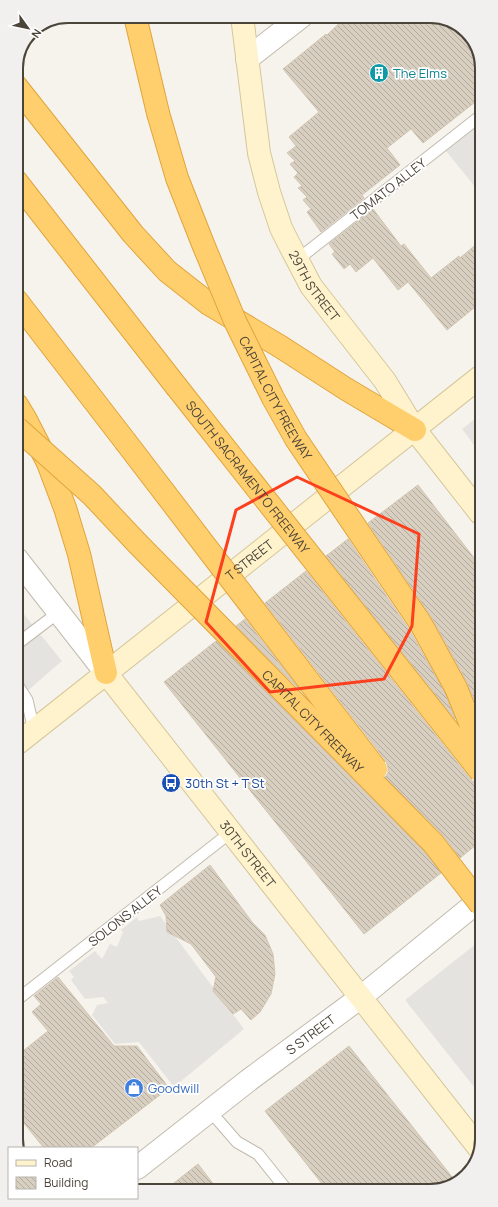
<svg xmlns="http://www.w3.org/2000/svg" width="498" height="1207" viewBox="0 0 498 1207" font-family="Manrope,sans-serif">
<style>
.parking{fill:#e5e3e0}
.building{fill:url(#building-back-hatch);stroke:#d3c7b4}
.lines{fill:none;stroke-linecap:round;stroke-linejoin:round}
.lane-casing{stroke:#c2bbae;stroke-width:13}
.street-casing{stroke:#c2bbae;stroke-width:24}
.secondary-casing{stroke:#d6c79b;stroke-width:24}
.highway-casing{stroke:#e0a43c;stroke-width:24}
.lane{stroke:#fff;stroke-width:11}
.street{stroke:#fff;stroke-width:22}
.secondary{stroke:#fff3cd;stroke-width:22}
.highway{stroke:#ffcf6e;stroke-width:22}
.highway-bridge-casing{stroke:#e0a43c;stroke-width:24;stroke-linecap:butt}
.highway-bridge{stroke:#ffcf6e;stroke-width:22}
.marked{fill:none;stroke:#fc3f1d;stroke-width:3;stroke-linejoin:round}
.labels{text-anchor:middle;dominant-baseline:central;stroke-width:3.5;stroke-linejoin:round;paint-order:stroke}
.culture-label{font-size:13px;fill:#0d838f;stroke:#fff;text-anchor:start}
.street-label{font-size:13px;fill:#4b4439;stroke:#fff}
.transit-label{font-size:13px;fill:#164399;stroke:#fff;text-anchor:start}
.shop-label{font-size:13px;fill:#366cbe;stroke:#fff;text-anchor:start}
.rim{fill:none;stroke:#4b4439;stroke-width:2}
</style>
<defs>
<pattern id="building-back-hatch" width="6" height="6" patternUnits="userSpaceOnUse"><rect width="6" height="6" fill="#d8cfc1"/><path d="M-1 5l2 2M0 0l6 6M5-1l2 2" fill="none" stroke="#b1aa9e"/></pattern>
</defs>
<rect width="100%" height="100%" fill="#f6f3ec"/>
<path class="parking" d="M479,125l1,68 -34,-42z
M480,415v38l-18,-24z
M18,607l44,54 -44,38 -1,-91z
M160,916l84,113 -70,58 -35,-45 -24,2 -23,-29 5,-10 11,-2 -5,-6 -18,2 -14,-19 3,-3 -5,-6 26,-20 7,8 8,-15 7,3 6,-15 -2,-2 16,-13 2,4z
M482,939v158l-77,-97z"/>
<path class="building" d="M347,16h86l29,11 17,25v47l-56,44 -12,-14 -24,19 13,17 -38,30 2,3 -43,34 -14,-20 4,-3 -8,-9 4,-3 -9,-9 4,-2 -8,-9 4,-4 -8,-9 5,-3 -8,-8 9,-7 -7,-9 30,-25 -36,-43 43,-35 1,1z
M373,209l28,37 3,-2 27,34 28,-22 1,2 20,-17v62l-33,27 -39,-48 -10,8 -25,-32 -17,14 -6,-8 -6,5 -12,-15 3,-2 -6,-8z
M418,485l63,82v149l-14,-34 -35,-64 -64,-95z
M348,539l62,92 35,62 10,26 -129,-163z
M306,571l165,209 5,3 5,1v57l-21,17 -18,-24 -57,-57 3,-4v-5l-2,-7 -121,-158z
M245,619l56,72 -65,-65z
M216,641l208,210 17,22 -77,61 -200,-252z
M210,865l42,57 13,13 8,19 2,20 -4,20 -11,18 -9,8 -10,-11 -8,5 -20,-23 3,-14 -25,-33 -24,-12 -1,-16 -6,-11z
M58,977l56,69h23l32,42 -78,60h-47l-25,-31 -1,-62 30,-24 -16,-19 9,-8 -7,-8z
M349,1046l107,136 -10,6 -120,1 -61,-78z
M198,1164l20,26h-53z"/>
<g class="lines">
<defs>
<path id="lane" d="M297,260l182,-143
M17,644l42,-32
M18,686l9,14 7,30
M18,999l213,-167
M210,1111l27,31 21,12 28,35"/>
<g id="street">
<path d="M247,59l55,-43"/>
<path d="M17,559l89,114"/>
<path id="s1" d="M137,1168l112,-88 112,-83 120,-98"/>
</g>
<g id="secondary">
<path id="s2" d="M242,16l17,137 10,39 12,36 8,16 22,42 74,95 30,49 65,83"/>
<path id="s3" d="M106,673l373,475"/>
<path id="s4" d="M18,743l462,-366"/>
</g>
<path id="highway" d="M135,16l23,97
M16,86l117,148 34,37 42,33 72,43 65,42 69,41
M16,181l160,205
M17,301l108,140
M17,405l9,15 22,43 17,45 14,46 27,119"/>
</defs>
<use href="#lane" class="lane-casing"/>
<use href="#street" class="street-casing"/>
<use href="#secondary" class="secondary-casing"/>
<use href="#highway" class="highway-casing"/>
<use href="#lane" class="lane"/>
<use href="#street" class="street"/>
<use href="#secondary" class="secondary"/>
<use href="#highway" class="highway"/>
<defs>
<g id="highway-bridge">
<path id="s5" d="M158,113l19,65 26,66 32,77 38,77 23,41 125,185 35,64 25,62"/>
<path id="s6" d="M176,386l305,386"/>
<path id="s7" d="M17,428l75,67 45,48 296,300 48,62"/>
<path d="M125,441l251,328"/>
</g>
</defs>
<use href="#highway-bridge" class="highway-bridge-casing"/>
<use href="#highway-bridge" class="highway-bridge"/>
</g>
<path class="marked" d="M297,477l122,57 -7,92 -28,53 -114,13 -64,-70 30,-112z"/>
<defs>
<symbol id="building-disc" viewBox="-11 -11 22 22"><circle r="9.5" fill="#0f9aa8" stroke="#fff"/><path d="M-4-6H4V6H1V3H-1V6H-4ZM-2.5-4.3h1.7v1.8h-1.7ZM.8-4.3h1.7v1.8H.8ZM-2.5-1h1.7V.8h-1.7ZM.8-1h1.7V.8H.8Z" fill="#fff"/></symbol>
<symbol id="bus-disc" viewBox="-11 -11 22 22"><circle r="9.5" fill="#1a4fb4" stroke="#fff"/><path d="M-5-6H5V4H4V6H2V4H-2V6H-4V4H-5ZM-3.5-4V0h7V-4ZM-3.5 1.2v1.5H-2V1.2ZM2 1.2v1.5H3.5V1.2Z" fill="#fff"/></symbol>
<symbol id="shop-disc" viewBox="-11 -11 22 22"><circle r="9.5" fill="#3f7fe0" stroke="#fff"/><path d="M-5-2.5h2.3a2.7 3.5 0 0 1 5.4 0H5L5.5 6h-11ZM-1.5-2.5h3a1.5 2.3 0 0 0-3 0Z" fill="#fff"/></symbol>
</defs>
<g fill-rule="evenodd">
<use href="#building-disc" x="368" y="62" width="22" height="22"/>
<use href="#bus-disc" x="160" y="772" width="22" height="22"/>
<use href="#shop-disc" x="123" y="1077" width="22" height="22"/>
</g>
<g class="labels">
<g class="culture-label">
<text x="393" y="73">The Elms</text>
</g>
<g class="street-label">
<text transform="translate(388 189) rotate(-38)">TOMATO ALLEY</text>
<text stroke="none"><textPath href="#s2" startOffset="283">29TH STREET</textPath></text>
<text stroke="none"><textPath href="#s5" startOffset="309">CAPITAL CITY FREEWAY</textPath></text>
<text stroke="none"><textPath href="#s6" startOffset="116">SOUTH SACRAMENTO FREEWAY</textPath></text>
<text stroke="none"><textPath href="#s4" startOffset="295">T STREET</textPath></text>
<text stroke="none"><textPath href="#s7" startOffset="417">CAPITAL CITY FREEWAY</textPath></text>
<text stroke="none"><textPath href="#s3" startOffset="230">30TH STREET</textPath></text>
<text transform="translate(125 916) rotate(-38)">SOLONS ALLEY</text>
<text stroke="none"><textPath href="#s1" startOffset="219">S STREET</textPath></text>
</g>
<g class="transit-label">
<text x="185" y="783">30th St + T St</text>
</g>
<g class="shop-label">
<text x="148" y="1088">Goodwill</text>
</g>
</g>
<path d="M0 0H498V1207H0ZM68 23H430A45 45 0 0 1 475 68V1139A45 45 0 0 1 430 1184H68A45 45 0 0 1 23 1139V68A45 45 0 0 1 68 23Z" fill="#f1f0ef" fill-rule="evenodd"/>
<path class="rim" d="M68 23H430A45 45 0 0 1 475 68V1139A45 45 0 0 1 430 1184H68A45 45 0 0 1 23 1139V68A45 45 0 0 1 68 23Z"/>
<rect x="8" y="1147" width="130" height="52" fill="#ffffff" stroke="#b7b4b0"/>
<rect x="16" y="1160" width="20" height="6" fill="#fff3cd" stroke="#b7b4b0"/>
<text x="44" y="1167" font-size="12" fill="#4b4439">Road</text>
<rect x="16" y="1177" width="20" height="12" fill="url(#building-back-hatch)" stroke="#b7b4b0"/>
<text x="44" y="1187" font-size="12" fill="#4b4439">Building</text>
<g transform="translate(28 28) rotate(123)" stroke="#ffffff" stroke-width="3" paint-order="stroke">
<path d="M0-3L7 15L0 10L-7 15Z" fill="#4b4439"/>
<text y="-6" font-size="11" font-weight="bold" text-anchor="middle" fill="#4b4439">N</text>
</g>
</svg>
